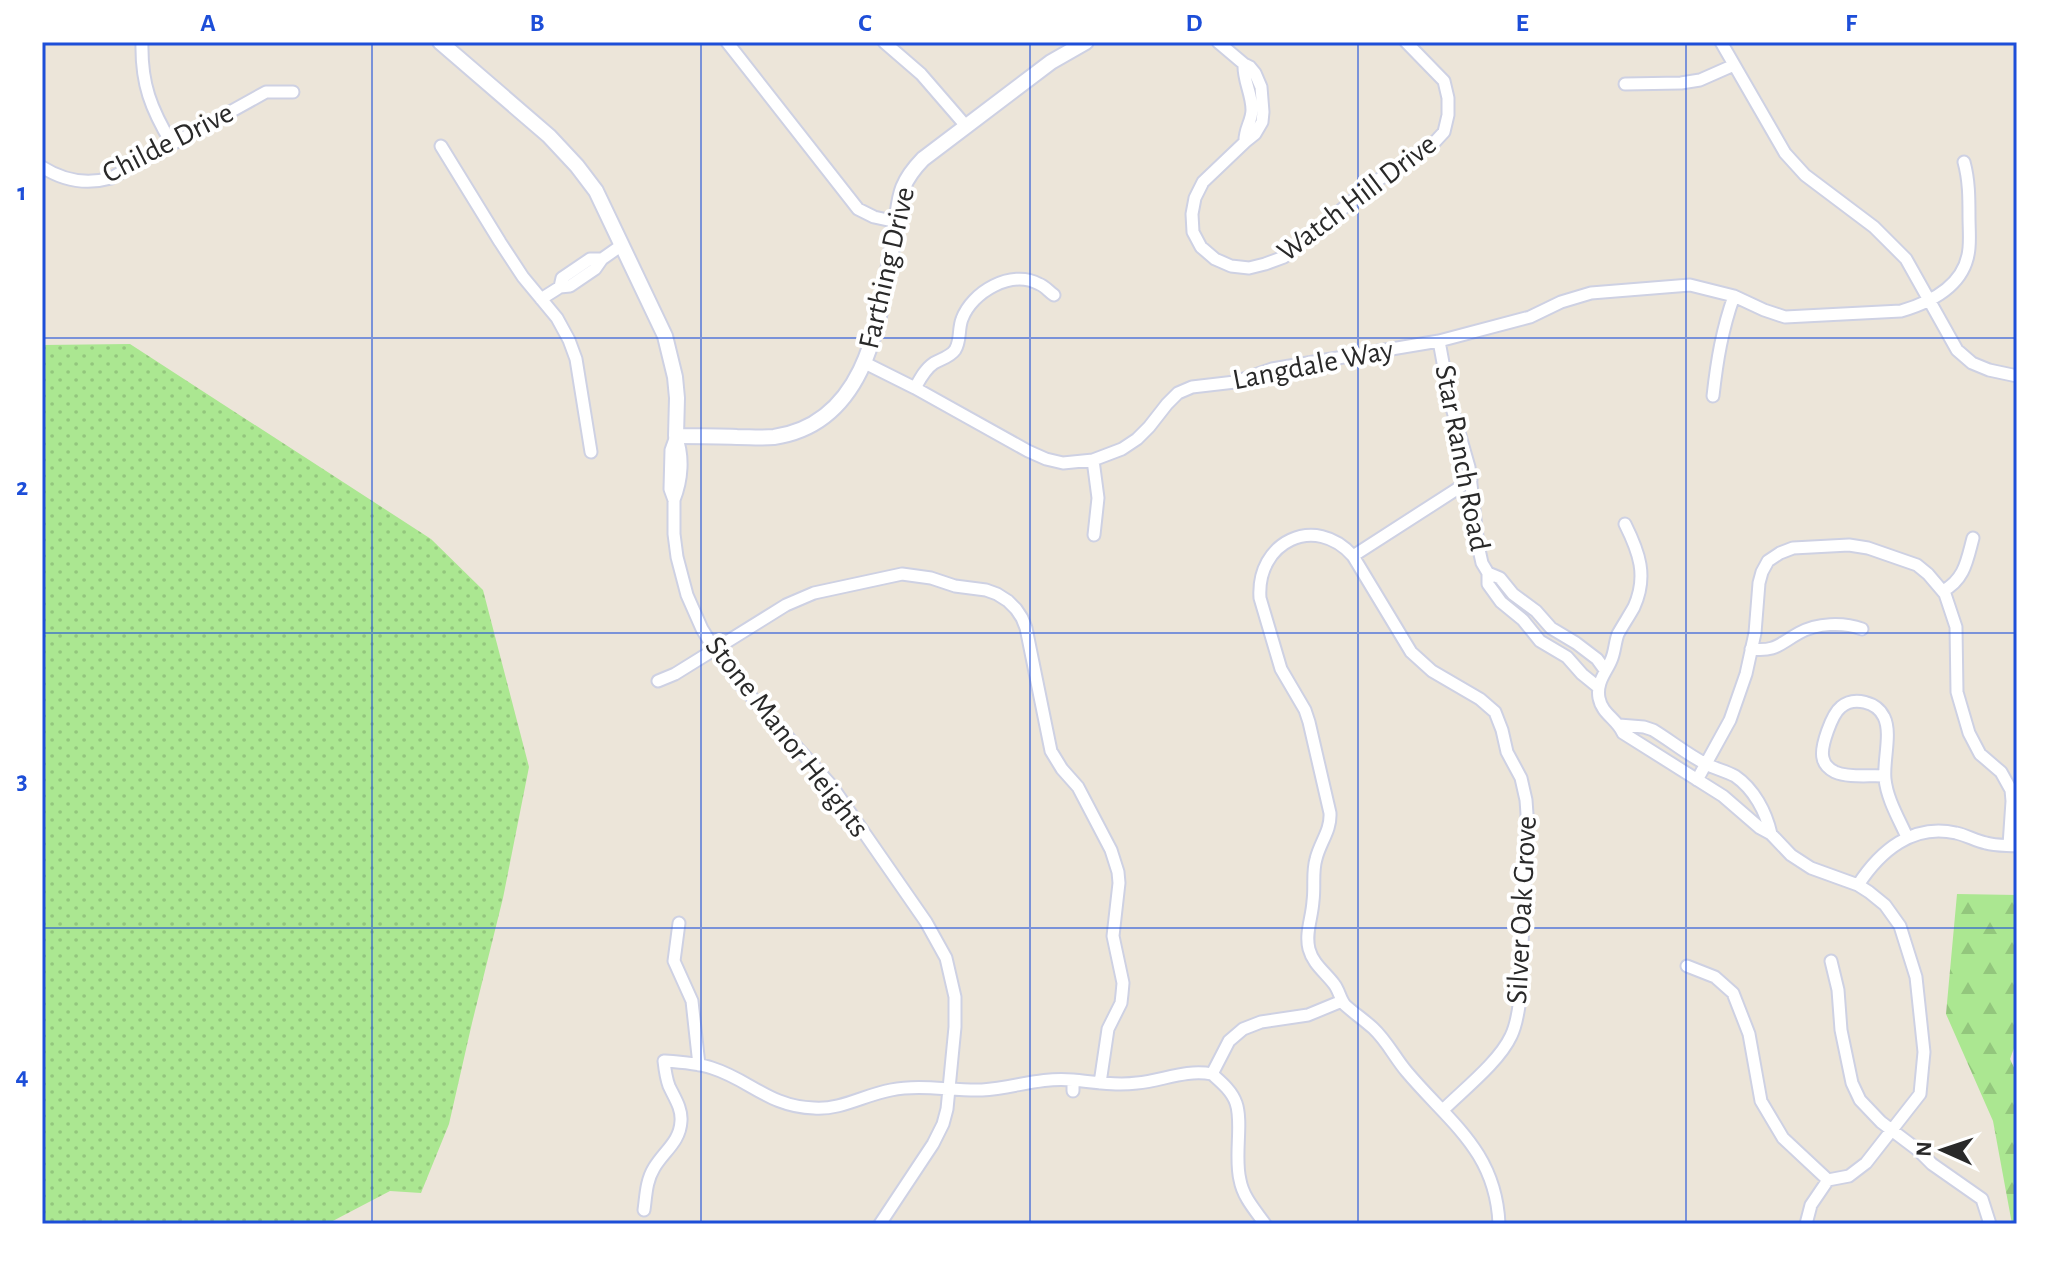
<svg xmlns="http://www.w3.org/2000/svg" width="2059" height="1266" viewBox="0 0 2059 1266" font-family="'Alegreya Sans',sans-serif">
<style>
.grass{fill:url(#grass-dots)}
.forest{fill:url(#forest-firs)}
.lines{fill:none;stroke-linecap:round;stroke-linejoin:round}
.minor-casing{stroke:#ced1e3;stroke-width:15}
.tertiary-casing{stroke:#ced1e3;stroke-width:18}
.minor{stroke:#fff;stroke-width:11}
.tertiary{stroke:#fff;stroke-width:14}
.grid{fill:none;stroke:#1d4ed8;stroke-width:2;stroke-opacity:0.55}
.labels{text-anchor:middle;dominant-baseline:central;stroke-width:8;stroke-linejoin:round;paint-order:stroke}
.street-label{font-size:30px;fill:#292929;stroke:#fff}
.neatline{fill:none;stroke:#1d4ed8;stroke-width:3}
.grid-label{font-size:26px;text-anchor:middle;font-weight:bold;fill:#1d4ed8}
</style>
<defs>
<pattern id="grass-dots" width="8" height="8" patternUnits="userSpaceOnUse" patternTransform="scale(2)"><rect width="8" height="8" fill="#abe791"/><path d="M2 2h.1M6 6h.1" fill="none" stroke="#93c67d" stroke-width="1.8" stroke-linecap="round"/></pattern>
<pattern id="forest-firs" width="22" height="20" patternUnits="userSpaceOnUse" patternTransform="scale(2)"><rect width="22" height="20" fill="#abe791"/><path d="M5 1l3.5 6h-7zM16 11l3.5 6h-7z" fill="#93c67d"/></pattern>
</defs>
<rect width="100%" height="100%" fill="#ece5d9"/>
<path class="grass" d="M130,344l301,195 52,51 46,177 -26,131 -31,125 -23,101 -28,69 -31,-2 -63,33h-285v-879z"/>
<path class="forest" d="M1957,894l60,1v145l-7,19 7,15v150h-5l-19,-103 -47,-107z"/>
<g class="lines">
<defs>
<path id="minor" d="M142,42c-1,42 9,67 30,102
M727,42l131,167 16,8 23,5
M884,42l37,32 45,52
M1218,42l26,22 6,3 5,6 6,14 2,25 -1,10 -7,12 -10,8 -42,40 -8,16 -3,16 1,18 8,15 14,12 16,7 18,2 16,-4 19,-7 91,-75 56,-36 13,-14 4,-17v-17l-4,-17 -38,-39
M1721,42l64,111 20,22 69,52 32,32 51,91 15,13 17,7 28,6
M1244,64c-1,16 8,30 8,46 0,11 -8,20 -7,32
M1625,84l56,-1 19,-3 34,-15
M441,146l59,96 23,35 34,41 12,22 7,19 15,93
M42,167c22,14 44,18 69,11l155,-86h27
M560,287l2,-9 28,-19h12
M541,299l19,-12 10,-1 25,-17 7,-10 20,-14
M1439,341l11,60 19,66 9,78 4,18 6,10v11l13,18 22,18 17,21 27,16 15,17 16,13
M865,363l50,25 113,63 18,8 17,4 30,-3 29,-11 15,-10 12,-12 18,-23 11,-11 14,-6 43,-5 37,-13 167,-28 91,-24 31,-15 30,-9 99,-8 44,11 30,14 21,7 116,-6c31,-9 65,-26 68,-63 1,-10 0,-21 0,-31 0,-19 0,-37 -5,-55
M915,388c5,-9 10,-19 19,-25 7,-4 16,-6 21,-13 6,-9 3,-21 7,-31 10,-27 49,-50 77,-35 6,2 10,8 15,11
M1713,396c4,-36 9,-66 21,-100
M676,436l-5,14 -1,39 4,11v34l3,23 10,38 15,34 13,21 23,32 93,103 95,137 20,36 9,39v30l-8,82 -4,15 -10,20 -53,80
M1093,460l5,38 -4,37
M674,500c8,-20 10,-44 2,-64
M1625,524c14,28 23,52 9,83 -5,9 -11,18 -16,27 -3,8 -3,16 -6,24 -5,14 -16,23 -13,40 3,16 18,21 24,35l100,63 37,32 11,6 20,21 20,13 47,17 11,7 16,13 15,21 16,51 8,75 -4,42 -54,69 -17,13 -21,4 -45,-42 -22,-37 -12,-67 -16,-41 -18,-16 -28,-11
M1353,556l118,-76
M1488,573l12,5 13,16 23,17 15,17 25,15 21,16 8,11
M1943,591c22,-12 24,-31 30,-53
M1751,649c25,3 28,-5 48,-16 18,-10 44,-11 63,-4
M658,681l17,-7 111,-69 28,-12 88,-19 29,4 24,8 31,4 11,4 11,7 8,8 6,9 4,10 25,123 11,18 16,18 33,63 7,22 1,11 -6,53 10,47 -1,11 -1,9 -13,26 -8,54
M1619,725l25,2 9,3c18,11 35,25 53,34 10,5 20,7 29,12 19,13 31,36 36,58
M1884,776c-14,-1 -36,2 -49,-4 -6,-3 -11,-8 -12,-14 -3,-11 9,-44 18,-51 13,-11 36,-5 43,10 8,16 -1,44 1,62 2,20 14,40 22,58
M1697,780l33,-60 16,-46 9,-41 4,-50 3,-11 6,-11 12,-8 13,-5 56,-3 19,3 49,17 11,9 17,20 11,33 1,65 12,41 11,21 21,18 10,18 1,11 -3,44
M1858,885c22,-34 55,-62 98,-52 10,2 20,8 30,10 10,3 21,2 31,3
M679,923l-5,38 18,40 7,64
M1831,961l7,29 3,40 11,53 8,17 21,22 37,28 14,14 50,35 8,25
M1212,1074c9,8 20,17 24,29 7,19 -2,54 4,77 3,17 15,30 25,44
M1073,1080c21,2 42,6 64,3 25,-2 48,-14 75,-9l17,-33 14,-12 18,-7 47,-7 34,-14
M1443,1110c20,-20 56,-48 68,-74 6,-12 7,-24 9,-37l7,-185 -1,-14 -5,-22 -14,-26 -5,-22 -7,-18 -15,-13 -48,-28 -21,-19 -58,-96c-38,-43 -97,-14 -93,42l21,71 24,41 4,12 21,91c1,18 -10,29 -14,46 -4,13 -1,28 -3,42 -1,17 -8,32 -4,48 4,15 16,23 25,35 5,6 6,15 11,21 9,8 19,15 28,23 14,13 22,30 34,44 42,50 89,79 92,152
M644,1210c2,-14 2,-29 10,-42 10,-17 26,-26 27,-47 1,-13 -7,-24 -12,-35 -3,-8 -4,-16 -5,-25 16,1 33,2 48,7 38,12 58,39 102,40 27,2 50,-13 77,-18 30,-6 60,1 91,0 33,-2 56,-13 91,-10v11
M1806,1224l5,-19 17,-25"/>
<path id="tertiary" d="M440,42l109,94 28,30 19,25 69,145 10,41 2,21 -1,38c20,0 41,0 61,1 12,0 25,1 37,0 96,-14 106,-123 120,-200 7,-36 1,-49 29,-78l128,-97 35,-20"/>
</defs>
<use href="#minor" class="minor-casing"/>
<use href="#tertiary" class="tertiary-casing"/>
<use href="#minor" class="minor"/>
<use href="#tertiary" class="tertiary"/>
</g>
<path class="grid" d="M372,42v1182M701,42v1182M1030,42v1182M1358,42v1182M1686,42v1182M42,338h1975M42,633h1975M42,928h1975"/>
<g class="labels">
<g class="street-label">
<text transform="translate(168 143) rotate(-27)">Childe Drive</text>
<text transform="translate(1357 198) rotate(-37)">Watch Hill Drive</text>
<text transform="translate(887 268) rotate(-77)">Farthing Drive</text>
<text transform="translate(1313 365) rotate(-11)">Langdale Way</text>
<text transform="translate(1462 458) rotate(79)">Star Ranch Road</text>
<text transform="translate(787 737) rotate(52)">Stone Manor Heights</text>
<text transform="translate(1522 910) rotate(-87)">Silver Oak Grove</text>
</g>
</g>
<rect width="2059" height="1266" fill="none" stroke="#ffffff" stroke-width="88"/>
<g transform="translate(1943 1150) rotate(273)" stroke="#ffffff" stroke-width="6" paint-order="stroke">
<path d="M0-6L14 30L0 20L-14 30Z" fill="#292929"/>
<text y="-12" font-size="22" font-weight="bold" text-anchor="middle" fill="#292929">N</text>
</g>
<rect x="44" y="44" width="1971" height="1178" class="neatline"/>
<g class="grid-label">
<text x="208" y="31">A</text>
<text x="537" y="31">B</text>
<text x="865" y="31">C</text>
<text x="1194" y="31">D</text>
<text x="1522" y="31">E</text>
<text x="1851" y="31">F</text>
<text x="22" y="200">1</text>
<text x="22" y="495">2</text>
<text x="22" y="789">3</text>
<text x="22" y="1084">4</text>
</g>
</svg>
